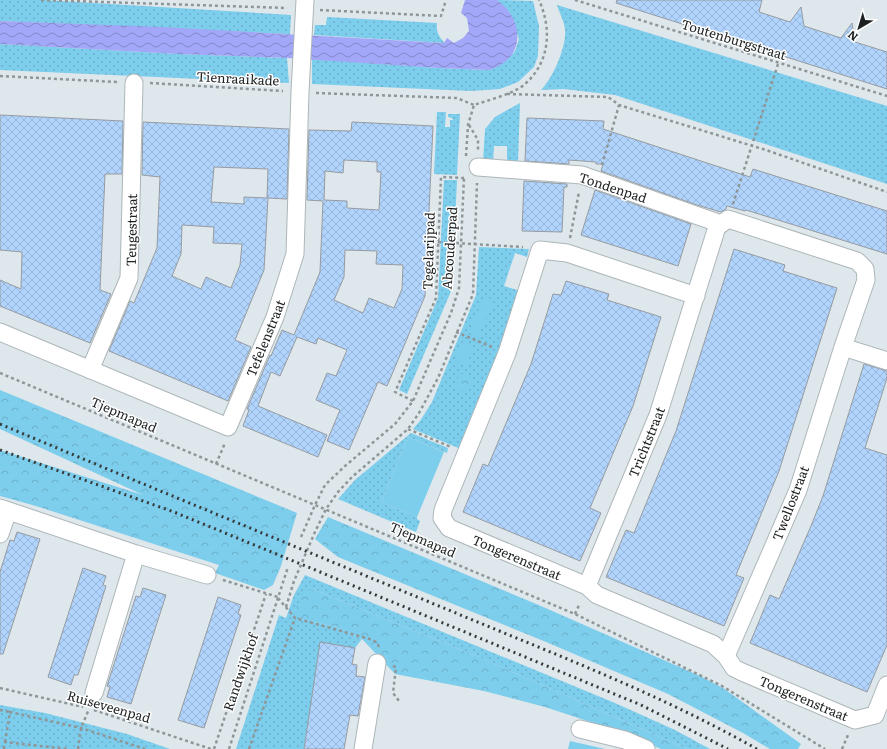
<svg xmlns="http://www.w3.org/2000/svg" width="887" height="749" viewBox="0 0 887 749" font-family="Literata,serif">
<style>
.grass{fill:url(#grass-dots)}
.forest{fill:url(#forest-crowns)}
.pitch{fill:#7dcdec}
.water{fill:url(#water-waves)}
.building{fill:url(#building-cross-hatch);stroke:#969ba1;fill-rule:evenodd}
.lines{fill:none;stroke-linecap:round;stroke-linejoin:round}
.minor-casing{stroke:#adb6b9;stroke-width:19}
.path{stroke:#8f9698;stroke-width:2.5;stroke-dasharray:3 3;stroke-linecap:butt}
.minor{stroke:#fff;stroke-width:17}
.rail{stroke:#363a3b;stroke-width:3;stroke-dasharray:2 4;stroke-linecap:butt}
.labels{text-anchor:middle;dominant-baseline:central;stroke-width:3;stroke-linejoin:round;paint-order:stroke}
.street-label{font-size:13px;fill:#1e2122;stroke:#fff}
</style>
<defs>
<pattern id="grass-dots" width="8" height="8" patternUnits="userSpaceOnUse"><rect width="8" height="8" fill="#7dcdec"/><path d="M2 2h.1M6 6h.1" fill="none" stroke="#6cb0ca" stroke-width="1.8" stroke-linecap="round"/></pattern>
<pattern id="forest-crowns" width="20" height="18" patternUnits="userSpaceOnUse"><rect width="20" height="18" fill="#7dcdec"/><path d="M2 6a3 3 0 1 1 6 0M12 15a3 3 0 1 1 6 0" fill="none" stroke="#6cb0ca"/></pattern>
<pattern id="water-waves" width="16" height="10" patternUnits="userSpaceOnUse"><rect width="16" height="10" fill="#a3a7f7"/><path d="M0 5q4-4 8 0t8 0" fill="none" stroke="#8488c8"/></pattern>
<pattern id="building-cross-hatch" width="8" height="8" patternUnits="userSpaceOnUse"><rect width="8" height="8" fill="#b1d4fd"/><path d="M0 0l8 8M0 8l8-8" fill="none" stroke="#98b6d9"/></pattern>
</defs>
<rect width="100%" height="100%" fill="#dee7eb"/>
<path class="grass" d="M0,0h44l247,15 -1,19 -290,-13z
M497,0l36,1 6,25 -1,30 -4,11 -16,15 -18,7 -29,2 -159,-7v-25l127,9 50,2 18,-10 8,-9 4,-12 -9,-26z
M557,5l330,101v78l-272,-89 -51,-6 -23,1c12,-12 26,-44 24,-61 -1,-8 -6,-17 -8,-24z
M327,17l110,6c-1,9 2,14 8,20l-131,-8 1,-10h11z
M0,44l178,10 109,4 2,25 -289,-13z
M520,103l-2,60 -11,-1v-16h-13l-1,17 -10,-1 2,-33 10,-12z
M437,112h9l-1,15h5v-7h3l-1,-2 -4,-1v-3h12l-3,61 -23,-1z
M444,180h13l-5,109 -45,105 -8,-4 39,-92z
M479,247l50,2 -2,8 -12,-4 -11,33 13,4 4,4 -58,156 -50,-21 7,-8 12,-19 44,-107z
M411,433l37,15 -1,5 -39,-16 -27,65 36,15v2l3,2 -4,11 -78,-33 17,-19z
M305,575l310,128 60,27 35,19h-23l-206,-91 -169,-69 -11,30 35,8 26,12 -7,9 -35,-5 -16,106h-68l43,-134 7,3 8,-23z
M0,705l45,8 82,21 43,15h-170z"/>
<path class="forest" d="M460,373l14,6 -6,14 -14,-6z
M0,390l297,123 -16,53 -8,19 -9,5 -49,-17 4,-8 -183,-59 -36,-10v-46l143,45 -143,-66z
M328,517l213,89 159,70 23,12 78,56 -3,5h-28l-27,-16 -75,-39 -122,-52 -208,-85 -23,-18z
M312,589l169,69 206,91h-26l-34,-15 -82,-27 -61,-16 -89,-17 -33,-35 -26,-12 -35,-8 -8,-5 11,-22z
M570,741l35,8h-37z"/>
<path class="pitch" d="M484,296l10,5 -16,36 -9,-4z
M462,342l12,5 -8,19 -12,-5z
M408,437l36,15 -27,65 -36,-15z"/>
<path class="water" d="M465,0h32c28,20 29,59 -8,70l-50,-2 -152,-10 -109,-4 -178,-10v-23l161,6 283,16 3,-5 7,5 9,-5 6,-7 -2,-13 -6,-5z"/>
<path class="building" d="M617,0h145l-3,12 31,10 11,-15 3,19 37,12 11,-15 3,19 32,10v37l-271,-86z
M0,115l123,6 -1,53h-17l-5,116 11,4 -21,49 -90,-37v-26l21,9 1,-37 -22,-2z
M527,118l77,3 -1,8 147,48 3,-8 134,42v43l-141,-44 -1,1 -18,-5 -1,3 -5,3 -24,-7 -96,-34 2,-7h-7v-2l-27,-2v4l-44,-3z
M143,122l146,7 -2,70 -19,-1 -4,72 -29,70 16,7 -23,54 -119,-50 21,-50 4,2 23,-55 3,-71 -18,-2zM214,167l54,2 -1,29 -23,-1v7l-33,-2zM182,225l32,2 -1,16 29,1 -2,21 -9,23 -25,-11 -5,12 -29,-13 9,-22z
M352,122l81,4 -8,170 -38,90 -9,-4 -29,68 -22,-9 13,-31 -24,-10 11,-27 9,3 11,-26 -29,-12 -2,6 -19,-7 -17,39 -9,-4 -13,34 69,29 -9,22 -75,-31 6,-16 -2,-1 23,-54 1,1 11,-26 12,5 26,-63 3,-71 -16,-1 2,-70 42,1zM344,160l33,2v10h4l-2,38 -32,-2v-7l-23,-1 1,-29 18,2zM345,250l32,1 -1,13 27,1 -1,24 -8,19 -25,-10 -6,15 -29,-13 10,-23z
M524,181l43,3v3h-3l-2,45 -40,-1z
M595,190l96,34 -13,42 -97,-31z
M734,249l51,16 -2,6 54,17 -58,183 -43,104 8,3 -20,48 -118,-49 20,-47 8,3 42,-102z
M566,281l43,13 -2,6 54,17 -28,89 -43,102 11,5 -21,48 -117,-49 20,-48 5,2 43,-102 22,-70 8,1z
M864,364l23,7v7l-22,70 22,7v190l-20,47 -117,-49 20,-48 9,4 32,-73 12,-30z
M17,532l23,7 -37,115h-3v-82l10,-32 4,1z
M83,568l23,8 -3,9 3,1 -28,89h-4l-3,10 -23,-8z
M143,588l23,7 -35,109 -24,-7 3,-10 -3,-1 29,-90 4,1z
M218,597l23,8 -3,9 3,1 -37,113 -26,-8z
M320,642l35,6 -3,16 5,1 -1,11 9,1 -7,39 -8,-1 -6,34h-40z"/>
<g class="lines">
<defs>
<path id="minor" d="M478,167l104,8 139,49
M696,296l-129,-43 -27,-3 -33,103 -64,157 -1,8 7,10 138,58 10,9 116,49 13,12 8,12 8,4 113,48 20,-5 12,-30
M0,332l228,95 47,-110 20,-63 5,-162 5,-92
M843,347l44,14
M90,370l39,-92 5,-195
M0,508l136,46 71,21
M0,534l8,-23
M587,586l71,-171 59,-188 11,-8 129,42 8,8 1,11 -23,67 -45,143 -72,166
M94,693l42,-139
M580,729l45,11 21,9
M363,749l14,-86"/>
</defs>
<use href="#minor" class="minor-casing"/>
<path class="path" d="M41,0l246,8
M575,0l312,96
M320,10l121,6 5,-16
M0,76l117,6
M150,83l133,8
M316,93l141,5 17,7
M507,94l101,3 11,8 147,45 121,42
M469,125l9,15v10
M466,156l2,-31 6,-20c14,-5 40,-11 51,-21 25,-22 27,-55 14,-84
M602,165l17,-60
M733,204l45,-140
M570,238l9,-46
M438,242l85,5
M456,332l36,15
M0,373l575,241 147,72 103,63
M413,401l-18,-9 41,-94 5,-121 23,1
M408,429l43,18
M216,464l9,-21
M301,537l14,-32 10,-20 20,-19 50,-42 18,-23 38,-88 8,-25 5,-111
M223,580l55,17
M278,598l17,20 78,22 4,3 2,4
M286,607l8,-26 21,-49 11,-23 12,-17 14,-15 56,-48 11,-16 19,-35 35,-84 4,-111
M575,614l5,-11
M393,666l3,1 -3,26 6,8
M0,688l83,19
M0,710l10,2
M94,710l117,39
M5,742l5,-30 71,16 64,21
M4,749l1,-7 62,7
M78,749l3,-21 8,-19
M214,749l52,-155
M229,749l59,-182
M249,749l46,-131
M842,749l6,-14"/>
<use href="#minor" class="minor"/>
<path class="rail" d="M0,424c154,65 309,128 463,192 99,41 200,80 294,133
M0,450l174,62 151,62 316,131 87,44"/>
</g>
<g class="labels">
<g class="street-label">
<text transform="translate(734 39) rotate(17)">Toutenburgstraat</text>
<text transform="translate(238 78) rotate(3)">Tienraaikade</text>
<text transform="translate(613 187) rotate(18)">Tondenpad</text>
<text transform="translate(131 230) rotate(-89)">Teugestraat</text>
<text transform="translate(449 248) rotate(-86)">Abcouderpad</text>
<text transform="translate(428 251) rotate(-88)">Tegelarijpad</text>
<text transform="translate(265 338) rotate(-68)">Tefelenstraat</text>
<text transform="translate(124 414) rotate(23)">Tjepmapad</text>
<text transform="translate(646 442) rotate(-68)">Trichtstraat</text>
<text transform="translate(790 503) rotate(-69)">Twellostraat</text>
<text transform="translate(423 539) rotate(23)">Tjepmapad</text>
<text transform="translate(517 557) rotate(23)">Tongerenstraat</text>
<text transform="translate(240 672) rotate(-71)">Randwijkhof</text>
<text transform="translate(804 698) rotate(23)">Tongerenstraat</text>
<text transform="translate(109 706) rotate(16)">Ruiseveenpad</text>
</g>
</g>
<g transform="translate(859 28) rotate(218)" stroke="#ffffff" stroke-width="3" paint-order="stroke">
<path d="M0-3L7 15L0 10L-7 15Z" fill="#1e2122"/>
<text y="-6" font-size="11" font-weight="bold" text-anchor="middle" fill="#1e2122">N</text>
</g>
</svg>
